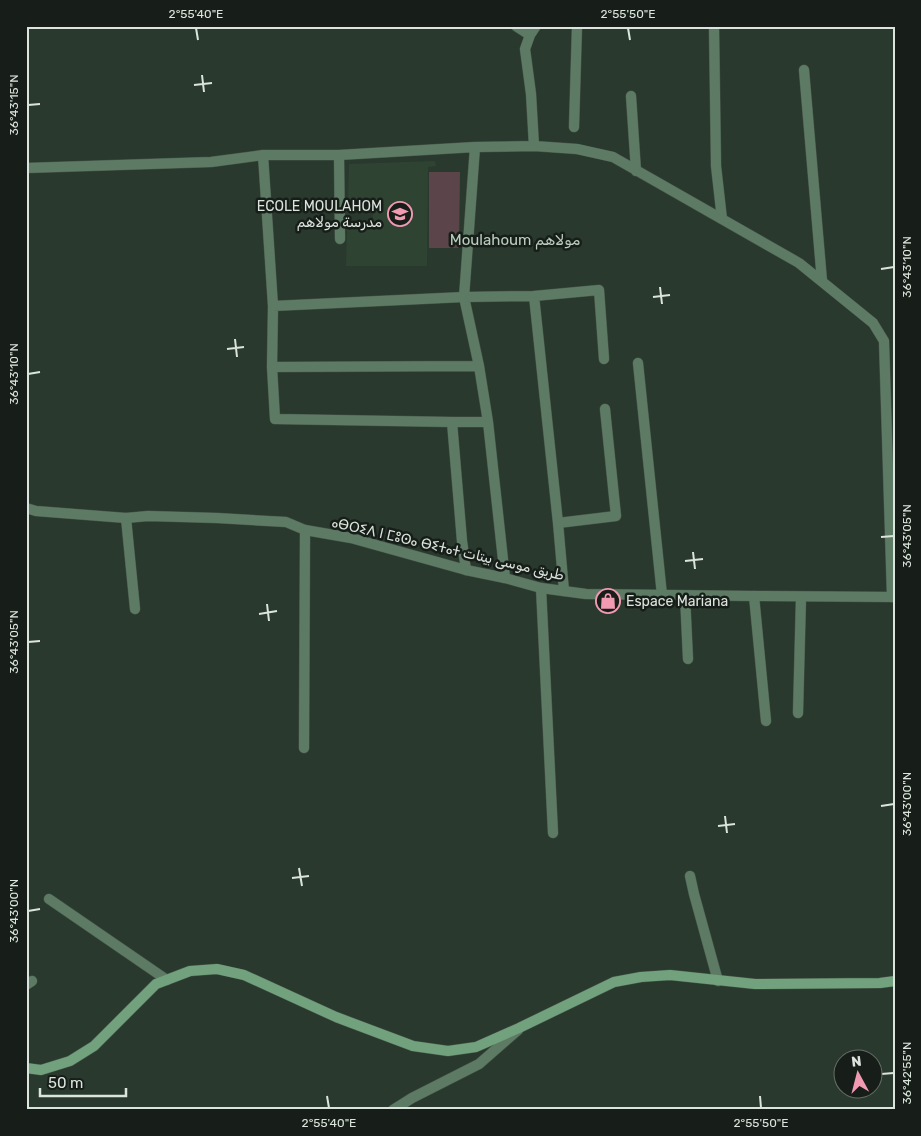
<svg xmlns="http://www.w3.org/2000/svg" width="921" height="1136" viewBox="0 0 921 1136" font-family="Rubik,Cairo,'Noto Sans Tifinagh',sans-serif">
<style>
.built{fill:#2f4333}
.green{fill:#5b454a}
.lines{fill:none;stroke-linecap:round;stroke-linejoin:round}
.minor-casing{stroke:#465549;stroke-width:11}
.tertiary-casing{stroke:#465549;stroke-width:11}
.secondary-casing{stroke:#465549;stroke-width:11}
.minor{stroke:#5d7b64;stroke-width:10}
.tertiary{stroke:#5d7b64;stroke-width:10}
.secondary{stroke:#72a27d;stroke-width:10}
.ticks{fill:none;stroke:#dce5dd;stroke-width:2}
.labels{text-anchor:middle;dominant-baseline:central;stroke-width:5;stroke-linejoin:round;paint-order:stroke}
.poi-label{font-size:14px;fill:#dce5dd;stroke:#171e19;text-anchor:end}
.street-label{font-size:14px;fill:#dce5dd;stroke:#171e19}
.neighbourhood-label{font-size:15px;fill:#bbcebe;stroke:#171e19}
.neatline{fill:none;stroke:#dce5dd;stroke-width:2}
.ticks-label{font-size:12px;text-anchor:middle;fill:#dce5dd}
</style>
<rect width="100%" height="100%" fill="#29392d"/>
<path class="built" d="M435,161l1,5 -8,1 -1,99h-81l1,-38 19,1 5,-3 2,-8 -1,-9 -4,-5h-20l1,-40z"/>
<path class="green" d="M429,172h31l-1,76h-30z"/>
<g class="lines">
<defs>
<path id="minor" d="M516,26l14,9
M714,26l2,140 6,53
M804,70l18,211
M631,96l5,75
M574,127l3,-101
M534,146l-3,-52 -6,-45 5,-14 6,-9
M475,147l-11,150 15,69 9,56 17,156
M263,155l10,151 -1,61 3,52 177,3h36
M339,155l1,84
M26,168l185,-6 52,-7h76l136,-8 59,-1 43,3 36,8 186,106 74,60 11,18 8,256
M534,296l24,227 6,68
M273,306l191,-9 70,-1 65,-6 5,69
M638,363l24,232
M272,367l207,-1
M452,422l10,119 4,29
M126,518l9,91
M558,523l58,-7 -11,-107
M541,588l12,245
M685,596l3,63
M754,596l12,125
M798,713l3,-116
M304,748l1,-218
M690,876l4,18 24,87
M49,899l118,81
M26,985l6,-4
M393,1110l19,-12 67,-34 39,-34"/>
<path id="tertiary" d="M26,508l10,3 90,7 22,-2 69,2 69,4 19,8 46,8 115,32 39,8 36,10 45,6 168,2 141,1"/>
<path id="secondary" d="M26,1068l15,2 29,-9 24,-15 62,-62 34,-13 27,-2 27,6 92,42 77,29 35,5 28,-4 43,-19 95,-46 27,-5 29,-2 85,9 125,-1 15,-2"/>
</defs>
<use href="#minor" class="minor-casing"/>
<use href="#tertiary" class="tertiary-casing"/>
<use href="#secondary" class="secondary-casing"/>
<use href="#minor" class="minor"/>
<use href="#tertiary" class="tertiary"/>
<use href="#secondary" class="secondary"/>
</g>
<path class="ticks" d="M196,28l2,12M628,28l2,12M202,75l2,17M194,85l18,-2M28,105l12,-1M881,269l13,-2M660,287l2,17M653,297l17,-2M235,339l2,18M227,349l17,-2M28,374l12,-2M881,537l13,-1M693,552l2,17M685,561l18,-2M267,604l2,17M259,614l18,-3M28,642l12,-1M881,806l13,-2M725,816l2,17M718,826l17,-2M299,868l3,18M292,878l17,-2M28,911l12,-2M881,1074l13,-1M327,1096l2,12M760,1096l1,12"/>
<defs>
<symbol id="school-ring" viewBox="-11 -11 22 22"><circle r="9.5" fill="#171e19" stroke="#f19ab2" stroke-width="1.5"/><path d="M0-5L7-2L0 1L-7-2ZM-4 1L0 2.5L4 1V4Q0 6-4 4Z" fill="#f19ab2"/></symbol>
<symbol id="shop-ring" viewBox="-11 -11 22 22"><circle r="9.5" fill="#171e19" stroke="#f19ab2" stroke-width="1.5"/><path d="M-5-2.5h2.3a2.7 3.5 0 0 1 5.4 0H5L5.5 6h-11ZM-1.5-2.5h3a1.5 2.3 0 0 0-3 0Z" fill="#f19ab2"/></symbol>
</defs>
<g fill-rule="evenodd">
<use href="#school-ring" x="386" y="200" width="28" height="28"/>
<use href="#shop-ring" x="594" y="587" width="28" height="28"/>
</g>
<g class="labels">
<g class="poi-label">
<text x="382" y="206">ECOLE MOULAHOM<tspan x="382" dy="16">مدرسة مولاهم</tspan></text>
<text x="626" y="601" text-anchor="start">Espace Mariana</text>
</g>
<g class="street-label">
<text transform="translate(448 549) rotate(13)">ⴰⴱⵔⵉⴷ ⵏ ⵎⵓⵙⴰ ⴱⵉⵜⴰⵜ طريق موسى بيتات</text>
</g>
<g class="neighbourhood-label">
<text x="515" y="240">Moulahoum مولاهم</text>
</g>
</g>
<rect width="921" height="1136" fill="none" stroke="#171e19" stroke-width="55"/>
<g transform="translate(858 1074) rotate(353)"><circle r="24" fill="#171e19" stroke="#666e67"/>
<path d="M0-4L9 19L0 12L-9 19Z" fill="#f19ab2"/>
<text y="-8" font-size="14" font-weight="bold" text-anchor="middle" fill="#dce5dd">N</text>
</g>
<path d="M40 1088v8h86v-8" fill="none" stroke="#dce5dd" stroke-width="2.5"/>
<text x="48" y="1088" font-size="15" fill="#dce5dd" stroke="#171e19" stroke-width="4" paint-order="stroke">50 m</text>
<rect x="28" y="28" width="866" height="1080" class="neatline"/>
<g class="ticks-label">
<text x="196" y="18">2°55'40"E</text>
<text x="628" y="18">2°55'50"E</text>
<text transform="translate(14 105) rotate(-90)" y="4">36°43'15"N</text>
<text transform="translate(907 267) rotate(-90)" y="4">36°43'10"N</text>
<text transform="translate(14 374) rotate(-90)" y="4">36°43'10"N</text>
<text transform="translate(907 536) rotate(-90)" y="4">36°43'05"N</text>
<text transform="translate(14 642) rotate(-90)" y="4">36°43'05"N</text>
<text transform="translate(907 804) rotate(-90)" y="4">36°43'00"N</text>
<text transform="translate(14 911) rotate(-90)" y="4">36°43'00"N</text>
<text transform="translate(907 1073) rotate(-90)" y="4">36°42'55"N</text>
<text x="329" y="1127">2°55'40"E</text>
<text x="761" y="1127">2°55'50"E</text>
</g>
</svg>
